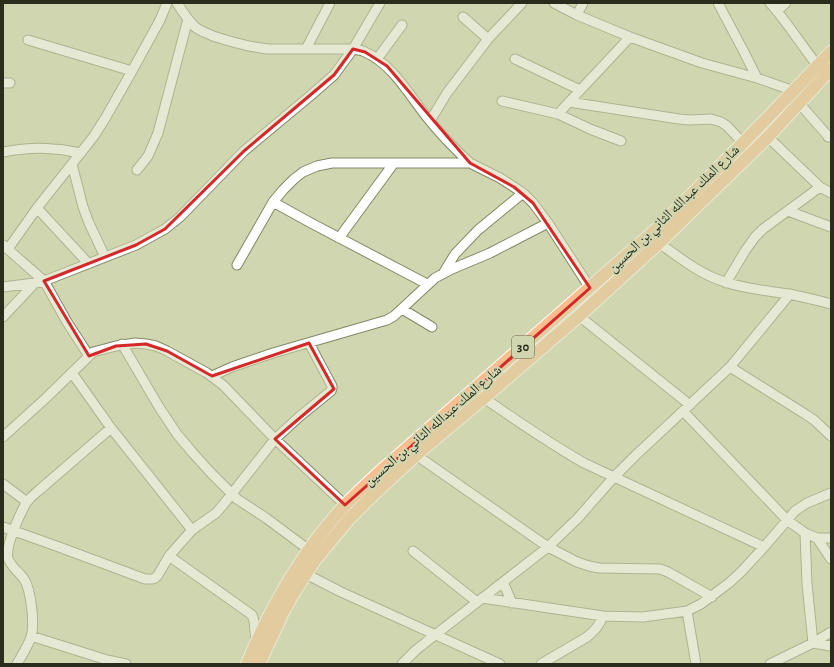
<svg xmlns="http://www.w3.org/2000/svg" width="834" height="667" viewBox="0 0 834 667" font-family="'Alegreya Sans','Noto Naskh Arabic',sans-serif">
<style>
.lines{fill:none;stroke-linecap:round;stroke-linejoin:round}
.minor-casing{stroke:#828864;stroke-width:11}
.major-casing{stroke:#fff;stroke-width:14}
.minor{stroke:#fff;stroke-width:9}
.major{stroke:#fabd8d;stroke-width:12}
.marked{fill:none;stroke:#d62828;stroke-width:3;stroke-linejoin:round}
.labels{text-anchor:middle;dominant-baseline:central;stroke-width:4;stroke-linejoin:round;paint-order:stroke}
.shield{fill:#d0d7b0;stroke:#5c604a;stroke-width:1}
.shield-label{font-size:13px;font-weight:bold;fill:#2a2d1e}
.street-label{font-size:14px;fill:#2a2d1e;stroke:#d0d7b0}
</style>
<rect width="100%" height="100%" fill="#d0d7b0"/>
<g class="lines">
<defs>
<path id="minor" d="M177,3c5,8 10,16 17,23 5,5 13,7 19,10 18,6 36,11 55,13h85c4,1 9,1 12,3 28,12 46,46 65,69 12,15 26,29 40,42
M554,3l23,12 53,22 72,26 55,15 37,13
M718,3l26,49 13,26
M770,3c18,20 31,42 48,63
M777,11l9,-8
M577,15l6,-12
M463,17l25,22
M28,40l104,31
M306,49l24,-46
M377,59l25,-34
M515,59l65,31
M3,83h7
M502,101l56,13 32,15 31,12
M569,102l110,17 11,1 21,-1 10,3 6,4 16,17
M799,103l28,32 1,2h3
M558,114l72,-77
M430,121l17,-28 41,-54 34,-36
M768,137l52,50 11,6
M3,152c16,-3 34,-5 50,-3 10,0 19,3 28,4
M72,164l11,43 6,16 16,34
M137,170l11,-14 10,-23 30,-114
M273,202l38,21 116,61
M37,208l51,55
M788,211l43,16
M339,238l55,-75
M659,243c21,15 42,32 66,39 21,7 43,9 64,12 14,3 28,6 42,10
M3,245l41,36 23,41 22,34
M8,249l29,-41 57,-72 12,-19 26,-46 28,-51 7,-17
M237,265l36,-63 10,-12 11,-11 9,-7 14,-6 15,-3h138l30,15 14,9 9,6 10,10 15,20 42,65
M444,272l11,-18 23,-24 45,-37
M726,283l19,-32 10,-14 8,-8 57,-42
M3,287l32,-4 9,-2 92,-36 29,-16 15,-12 64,-66 66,-55 24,-21 19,-26 27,-46
M402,309l30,18
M579,316l111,89
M3,317l32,-34
M122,344l37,63 18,27 15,18 19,21 26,26 29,19 43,32
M730,367l75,47 9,6 17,16
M72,373l39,55 81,102
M212,376l20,-9 41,-14 114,-33 7,-4 41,-38 17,-9 38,-16 58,-30
M484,398c33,23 65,45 100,65l180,84
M683,411l104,109 18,13 12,5h14
M3,437l43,-39 43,-42 4,-4 23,-6 19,-3 11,1 10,2 11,5 40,22 16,12 52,54 70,66
M416,455l132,92 29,15 12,4 10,2 61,1 8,3 44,25
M3,484l24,18
M3,527l56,20 86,32h7l3,-1 3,-3 11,-19 23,-26 24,-17 7,-8 52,-66 24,-22 32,-26 1,-3v-2l-23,-43
M805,533l2,51 6,59 18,3
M817,538l14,21
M413,551l64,51
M169,556l83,59 2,6 2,21
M306,574l35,18 159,72
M503,582l9,21
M482,598l121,18 40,1 44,-6 14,-7 28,-21 12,-11 23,-25 31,-36 12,-8 24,-10
M687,611l9,53
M31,636l76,24 19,4
M17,664c5,-9 11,-18 14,-27 4,-13 0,-47 -7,-58 -5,-7 -14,-13 -16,-21 -3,-12 12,-44 18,-55 3,-4 7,-8 11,-11l74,-64
M402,664l14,-14 19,-15 113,-88 30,-29 36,-41 22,-22 94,-88 60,-73
M541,664l46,-27c8,-7 12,-11 16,-21
M770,664l43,-21 18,-11"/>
<path id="major" d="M247,664c24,-58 55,-112 98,-159 12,-12 25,-24 38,-36l278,-244 82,-82 88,-91
M259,664l25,-54 11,-19 20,-31 34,-41 25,-25 42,-39 68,-57 95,-82 80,-73 109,-106 63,-68"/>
</defs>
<use href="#minor" class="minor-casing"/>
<use href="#major" class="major-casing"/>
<use href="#minor" class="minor"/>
<use href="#major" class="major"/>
</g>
<path d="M0 0H834V667H0ZM353,49l12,3 22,14 83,97 44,24 19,16 57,85 -245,217 -70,-66 59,-50 -25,-46 -97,33 -45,-25 -21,-7 -30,2 -27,10 -45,-75 92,-36 29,-16 79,-78 90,-76z" fill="#d0d7b0" fill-opacity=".55" fill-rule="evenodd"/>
<path class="marked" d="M353,49l12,3 22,14 83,97 44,24 19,16 57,85 -245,217 -70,-66 59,-50 -25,-46 -97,33 -45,-25 -21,-7 -30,2 -27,10 -45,-75 92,-36 29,-16 79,-78 90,-76z"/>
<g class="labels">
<rect class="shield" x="512" y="336" width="22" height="22" rx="3"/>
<g class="shield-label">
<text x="523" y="347">30</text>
</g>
<g class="street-label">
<text transform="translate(674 209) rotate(-44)">شارع الملك عبدالله الثاني بن الحسين</text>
<text transform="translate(433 426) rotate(-41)">شارع الملك عبدالله الثاني بن الحسين</text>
</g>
</g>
<rect width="834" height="667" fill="none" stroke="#2a2d1e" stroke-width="8"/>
</svg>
